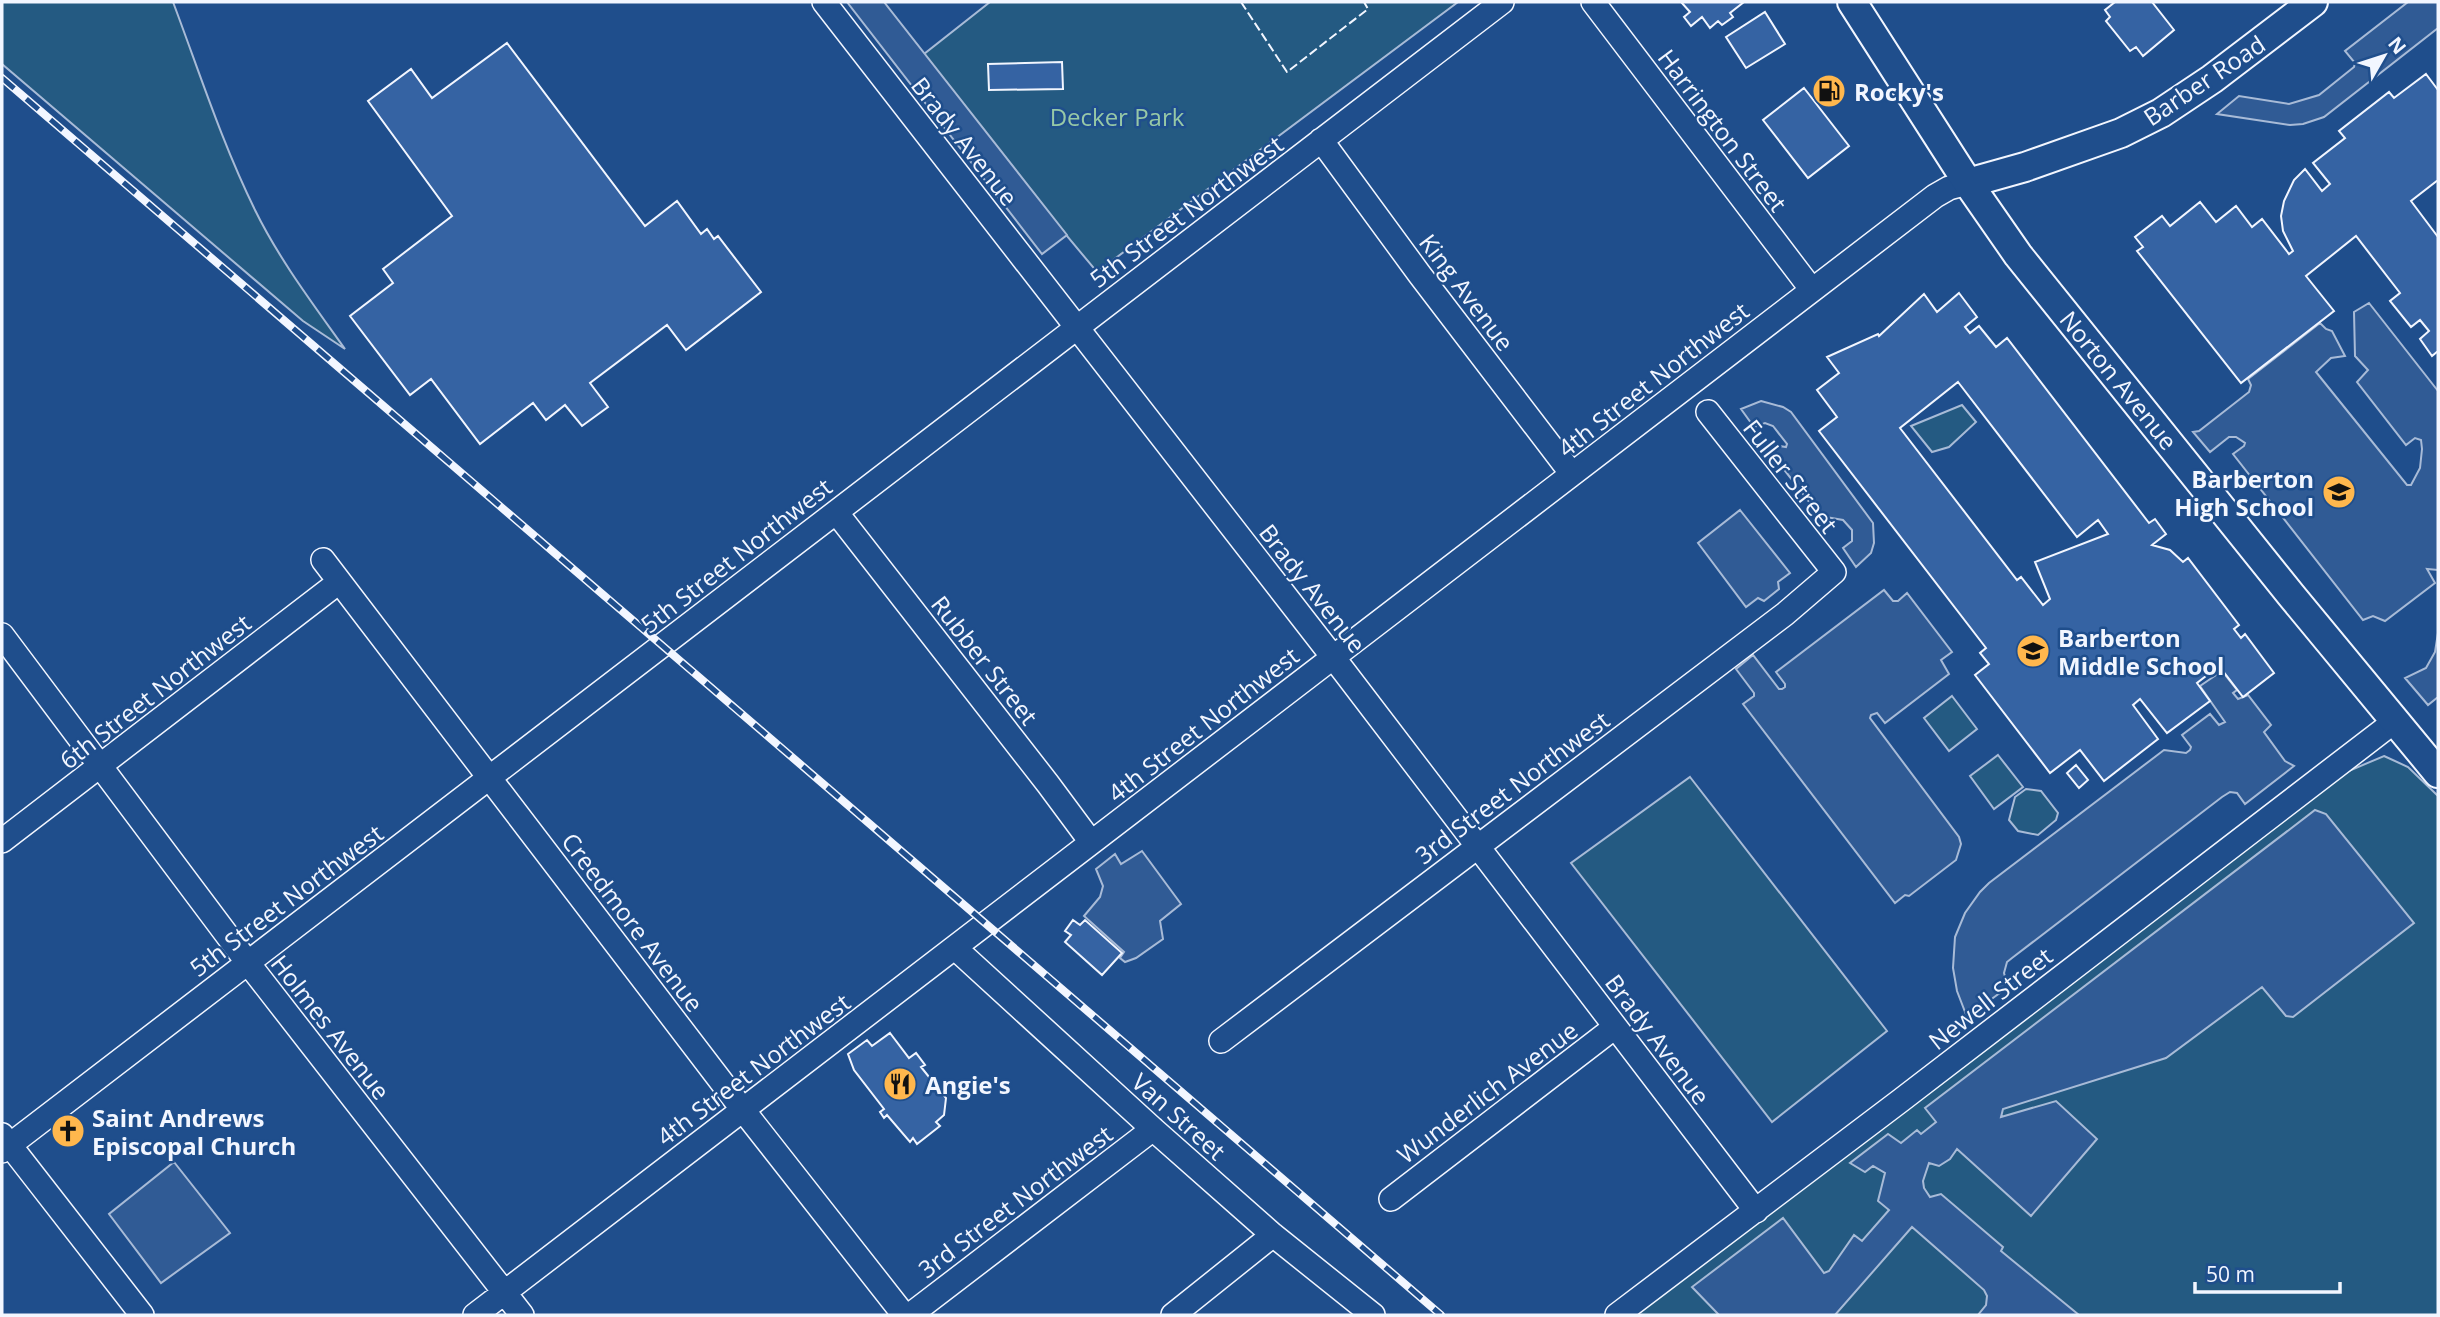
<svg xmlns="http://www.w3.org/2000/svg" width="2440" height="1317" viewBox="0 0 2440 1317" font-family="'Open Sans',sans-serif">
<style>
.green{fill:#245a82;stroke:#a8bbd7;stroke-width:2}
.parking{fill:#305b95;stroke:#a8bbd7;stroke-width:2}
.building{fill:#3563a3;stroke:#f2f6ff;stroke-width:2;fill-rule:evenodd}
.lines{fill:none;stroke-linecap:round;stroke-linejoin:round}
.minor-casing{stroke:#f2f6ff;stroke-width:26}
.major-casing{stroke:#f2f6ff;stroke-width:32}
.minor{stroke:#1f4e8c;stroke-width:23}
.major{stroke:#1f4e8c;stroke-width:28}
.rail-casing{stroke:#f2f6ff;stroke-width:8}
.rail{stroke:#1f4e8c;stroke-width:5;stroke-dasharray:16;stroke-linecap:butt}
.fence{stroke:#f2f6ff;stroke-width:2;stroke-dasharray:9 3.5;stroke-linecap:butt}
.labels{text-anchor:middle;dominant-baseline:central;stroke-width:5;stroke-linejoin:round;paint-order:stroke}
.street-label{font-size:24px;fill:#f2f6ff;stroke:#1f4e8c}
.poi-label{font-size:24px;font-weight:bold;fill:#f2f6ff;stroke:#1f4e8c;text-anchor:start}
.park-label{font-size:24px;fill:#97c8a6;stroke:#1f4e8c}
</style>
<rect width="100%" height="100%" fill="#1f4e8c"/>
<path class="green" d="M2,2h171c26,69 49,141 82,208 24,49 58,94 90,139l-42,-28 -301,-257z
M990,2h468l-361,270 -178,-214z
M1962,405l14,17 -27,25 -17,5 -21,-26z
M1952,696l25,33 -28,22 -25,-33z
M1998,755l25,32 -29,22 -24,-33z
M2384,756l24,11 30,29v519h-804l710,-542z
M1690,777l197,254 -115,91 -201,-259z
M2026,789l15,2 17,22 -2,7 -18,15 -20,-4 -9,-11 6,-23z"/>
<path class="parking" d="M847,2h37l183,233 -25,19z
M2408,2h30v26l-114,89 -21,7 -13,1 -73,-11 22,-18 50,8 30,-9 35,-28 1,-4 -10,-12z
M2369,303l69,88v179l-11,-1 8,14 -50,38 -12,-5 -10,4 -130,-166 11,-8 1,-3 -9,-6h-7l-19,15 -17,-20 6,-1 50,-39 2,-7 -3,-6 72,-56 6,6 6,2 13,25 -14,2 -15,14 91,113h4l9,-17 2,-19 -1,-9 -6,-2 -9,7 -49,-63 11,-12 -13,-14 -1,-44z
M1761,401l22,6 8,5 82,111 1,20 -3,10 -15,14 -13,-19 9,-7v-11l-9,-10 -23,-4 -48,-62 2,-9 12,2 1,-3 -14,-18 -8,-3 -11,4 -13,-18z
M1740,510l50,63 -12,9 1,7 -15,12 -6,-3 -12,9 -48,-64z
M1884,590l9,11h5l9,-8 45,59 -11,8 8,14 -64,49 -8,-10 -6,2 -1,3 89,119 2,7 -5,16 -47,36 -4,-1 -10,8 -152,-199 11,-8v-3l-18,-24 17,-14 26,34h3l3,-2v-3l-9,-12z
M2438,633v64l-10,8 -23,-27 21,-10 9,-16z
M2222,671l15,19 -4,3 5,6 10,-4 23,30 -7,7 21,29 9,5 -49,38 -8,-11 -7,-1 -8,5 -210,161 -5,4 -3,11 2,7 6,4 -45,33 -10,-26 -4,-23 2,-31 10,-24 15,-21 9,-9 175,-133 22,3 4,-3 1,-3 -9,-12 28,-21 9,11 6,-3 -25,-36z
M2315,810l11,4 88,109 -121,94 -7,-1 -24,-29 -96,71 -163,51 -2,8 55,-16 41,38 -66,77 -74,-67 -7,10 -11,7 -10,-3 -6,18 1,7 6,9 11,-3 62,53 -2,4 78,64h-101l8,-10 1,-9 -3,-6 -72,-63 -77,88h-116l-27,-28 91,-69 41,55 5,-2 25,-36 8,6 27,-31 -11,-9 7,-28 -12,-7 -8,6 -15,-9 38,-29 13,9 16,-13 4,4 15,-12 -11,-14z
M1142,851l39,53 -21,17 3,18 -27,19 -11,4 -5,-4 4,-6 -40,-36 16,-19 3,-11 -7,-17 19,-15 6,10z
M174,1162l56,71 -69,50 -52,-69z"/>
<path class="building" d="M1681,2h63l-14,11 3,4 -11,8 -4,-4 -8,7 -8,-11 -11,9 -7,-9 6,-5z
M2115,2h37l22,28 -31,26 -7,-9 -6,4 -24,-30 4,-4 -5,-7z
M1765,12l20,32 -39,24 -20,-31z
M507,43l138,183 32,-25 24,33 6,-5 7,10 4,-3 43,56 -75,58 -19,-25 -77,58 18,24 -26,19 -17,-21 -19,15 -13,-17 -53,41 -49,-65 -21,16 -60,-79 43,-33 -10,-14 69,-53 -84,-115 43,-32 21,29z
M1062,62l1,27 -74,1 -1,-26z
M2426,74l12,16v90l-27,21 27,36v114l-6,5 -12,-17 9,-8 -9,-11 -9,7 -21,-26 10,-8 -44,-57 -50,40 28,35 -93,72 -104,-132 6,-4 -8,-10 27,-21 8,10 30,-24 16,20 20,-16 16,21 10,-8 27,35 4,-3 -10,-20 -2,-15 3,-15 10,-21 11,-11 17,22 8,-7 -17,-21 32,-25 -6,-7 50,-39 5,6z
M1804,88l45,58 -41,32 -45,-58z
M1959,293l18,24 -12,10 5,6 9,-7 17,21 11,-9 142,185 6,-4 11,15 -14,11 18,5 13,12 5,-4 51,67 -5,4 7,9 4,-4 29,39 -31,24 -24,-31 -22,17 13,18 -43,32 -27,-34 -7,6 25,34 -54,42 -24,-31 -30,23 -75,-98 14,-11 -9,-11 6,-5 -167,-217 18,-14 -20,-27 22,-17 -12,-16 51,-23 1,2 45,-42 13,18zM1958,382l119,155 21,-17 10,14 -73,28 15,37 -7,6 -22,-28 -4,3 -117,-152z
M2076,765l12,15 -9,8 -12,-15z
M1073,920l7,5 5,-5 37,33 -20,22 -37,-33 6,-7 -6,-4z
M890,1033l19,25 7,-5 9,12 -4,2 25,31 -2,17 -8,7 4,4 -23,18 -4,-6 -3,4 -23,-27 -3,3 -4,-6 4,-3 -30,-39 -6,-16 19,-14 5,6z"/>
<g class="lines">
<defs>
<path id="minor" d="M824,2l519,668 413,541
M1593,2l219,288
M1321,140l99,135 152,199
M836,512l212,272 43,58
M323,560l420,550 161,205
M2,635l246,328 274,352
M2,841l337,-259
M955,948l198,181 120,106 100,80
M1221,1041l564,-427 49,-42 -126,-160
M2,1135l140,180
M2,1151l1500,-1149
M1391,1199l224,-172
M475,1315l1460,-1119 14,-8 19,-5
M910,1315l243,-186
M1173,1315l100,-80
M1617,1315l283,-214 495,-380"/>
<path id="major" d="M1852,2l116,181 50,72 273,340 147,178
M1968,183l57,-16 96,-34 40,-20 51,-34 101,-77"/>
</defs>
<use href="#minor" class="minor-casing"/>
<use href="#major" class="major-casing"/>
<use href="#minor" class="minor"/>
<use href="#major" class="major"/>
<defs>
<path id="rail" d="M2,78l1439,1237"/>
</defs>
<use href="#rail" class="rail-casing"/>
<use href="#rail" class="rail"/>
<path class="fence" d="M1241,2l46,70 81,-63 -4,-7"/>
</g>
<defs>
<symbol id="fuel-disc" viewBox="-11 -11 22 22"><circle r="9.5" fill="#ffb74d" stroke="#1f4e8c"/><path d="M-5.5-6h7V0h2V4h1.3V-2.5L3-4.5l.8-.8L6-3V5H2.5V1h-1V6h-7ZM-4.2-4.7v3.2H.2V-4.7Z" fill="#111"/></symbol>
<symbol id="school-disc" viewBox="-11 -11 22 22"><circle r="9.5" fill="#ffb74d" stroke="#1f4e8c"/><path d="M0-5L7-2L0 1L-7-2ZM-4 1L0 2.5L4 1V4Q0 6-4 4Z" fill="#111"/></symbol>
<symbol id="restaurant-disc" viewBox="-11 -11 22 22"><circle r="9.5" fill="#ffb74d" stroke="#1f4e8c"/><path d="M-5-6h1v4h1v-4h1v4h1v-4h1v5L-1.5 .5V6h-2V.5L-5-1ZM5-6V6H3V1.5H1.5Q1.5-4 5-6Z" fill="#111"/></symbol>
<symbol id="church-disc" viewBox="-11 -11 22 22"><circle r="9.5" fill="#ffb74d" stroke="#1f4e8c"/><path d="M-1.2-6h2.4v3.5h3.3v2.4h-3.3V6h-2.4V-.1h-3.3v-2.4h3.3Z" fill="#111"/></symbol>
</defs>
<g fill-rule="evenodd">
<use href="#fuel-disc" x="1810" y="72" width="38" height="38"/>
<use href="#school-disc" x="2320" y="473" width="38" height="38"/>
<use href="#school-disc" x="2014" y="632" width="38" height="38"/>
<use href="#restaurant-disc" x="881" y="1065" width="38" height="38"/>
<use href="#church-disc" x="49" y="1112" width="38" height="38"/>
</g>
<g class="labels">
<g class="street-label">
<text transform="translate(2204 80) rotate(-34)">Barber Road</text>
<text transform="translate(1723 130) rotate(53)">Harrington Street</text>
<text transform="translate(965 141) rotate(52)">Brady Avenue</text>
<text transform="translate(1186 211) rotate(-37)">5th Street Northwest</text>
<text transform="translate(1467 292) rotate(53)">King Avenue</text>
<text transform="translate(1653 379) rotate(-38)">4th Street Northwest</text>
<text transform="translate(2119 380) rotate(51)">Norton Avenue</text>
<text transform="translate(1791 476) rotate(52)">Fuller Street</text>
<text transform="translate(736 555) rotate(-38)">5th Street Northwest</text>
<text transform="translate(1313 588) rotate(52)">Brady Avenue</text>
<text transform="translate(985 660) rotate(52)">Rubber Street</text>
<text transform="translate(155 691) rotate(-38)">6th Street Northwest</text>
<text transform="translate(1203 724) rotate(-38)">4th Street Northwest</text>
<text transform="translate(1512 787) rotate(-37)">3rd Street Northwest</text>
<text transform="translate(286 900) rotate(-37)">5th Street Northwest</text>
<text transform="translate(633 922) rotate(53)">Creedmore Avenue</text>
<text transform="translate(1990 998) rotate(-38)">Newell Street</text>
<text transform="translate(331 1027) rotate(52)">Holmes Avenue</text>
<text transform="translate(1658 1039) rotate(53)">Brady Avenue</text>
<text transform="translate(753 1069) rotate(-37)">4th Street Northwest</text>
<text transform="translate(1487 1092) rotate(-37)">Wunderlich Avenue</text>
<text transform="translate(1179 1116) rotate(42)">Van Street</text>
<text transform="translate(1015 1201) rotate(-37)">3rd Street Northwest</text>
</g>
<g class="poi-label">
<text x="1854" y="91">Rocky's</text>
<text x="2314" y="478" text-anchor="end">Barberton<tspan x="2314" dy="28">High School</tspan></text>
<text x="2058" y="637">Barberton<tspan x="2058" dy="28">Middle School</tspan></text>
<text x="925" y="1084">Angie's</text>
<text x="92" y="1117">Saint Andrews<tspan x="92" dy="28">Episcopal Church</tspan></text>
</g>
<g class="park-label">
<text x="1117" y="116">Decker Park</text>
</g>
</g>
<rect width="2440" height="1317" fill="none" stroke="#f2f6ff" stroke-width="7"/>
<g transform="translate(2384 56) rotate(51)" stroke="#1f4e8c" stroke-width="5" paint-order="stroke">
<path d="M0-5L12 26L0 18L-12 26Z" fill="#f2f6ff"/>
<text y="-10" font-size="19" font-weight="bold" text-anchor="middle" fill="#f2f6ff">N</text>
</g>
<path d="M2195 1282v10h145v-10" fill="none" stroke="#f2f6ff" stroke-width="3.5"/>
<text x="2206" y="1282" font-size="21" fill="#f2f6ff" stroke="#1f4e8c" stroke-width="5" paint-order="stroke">50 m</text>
</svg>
